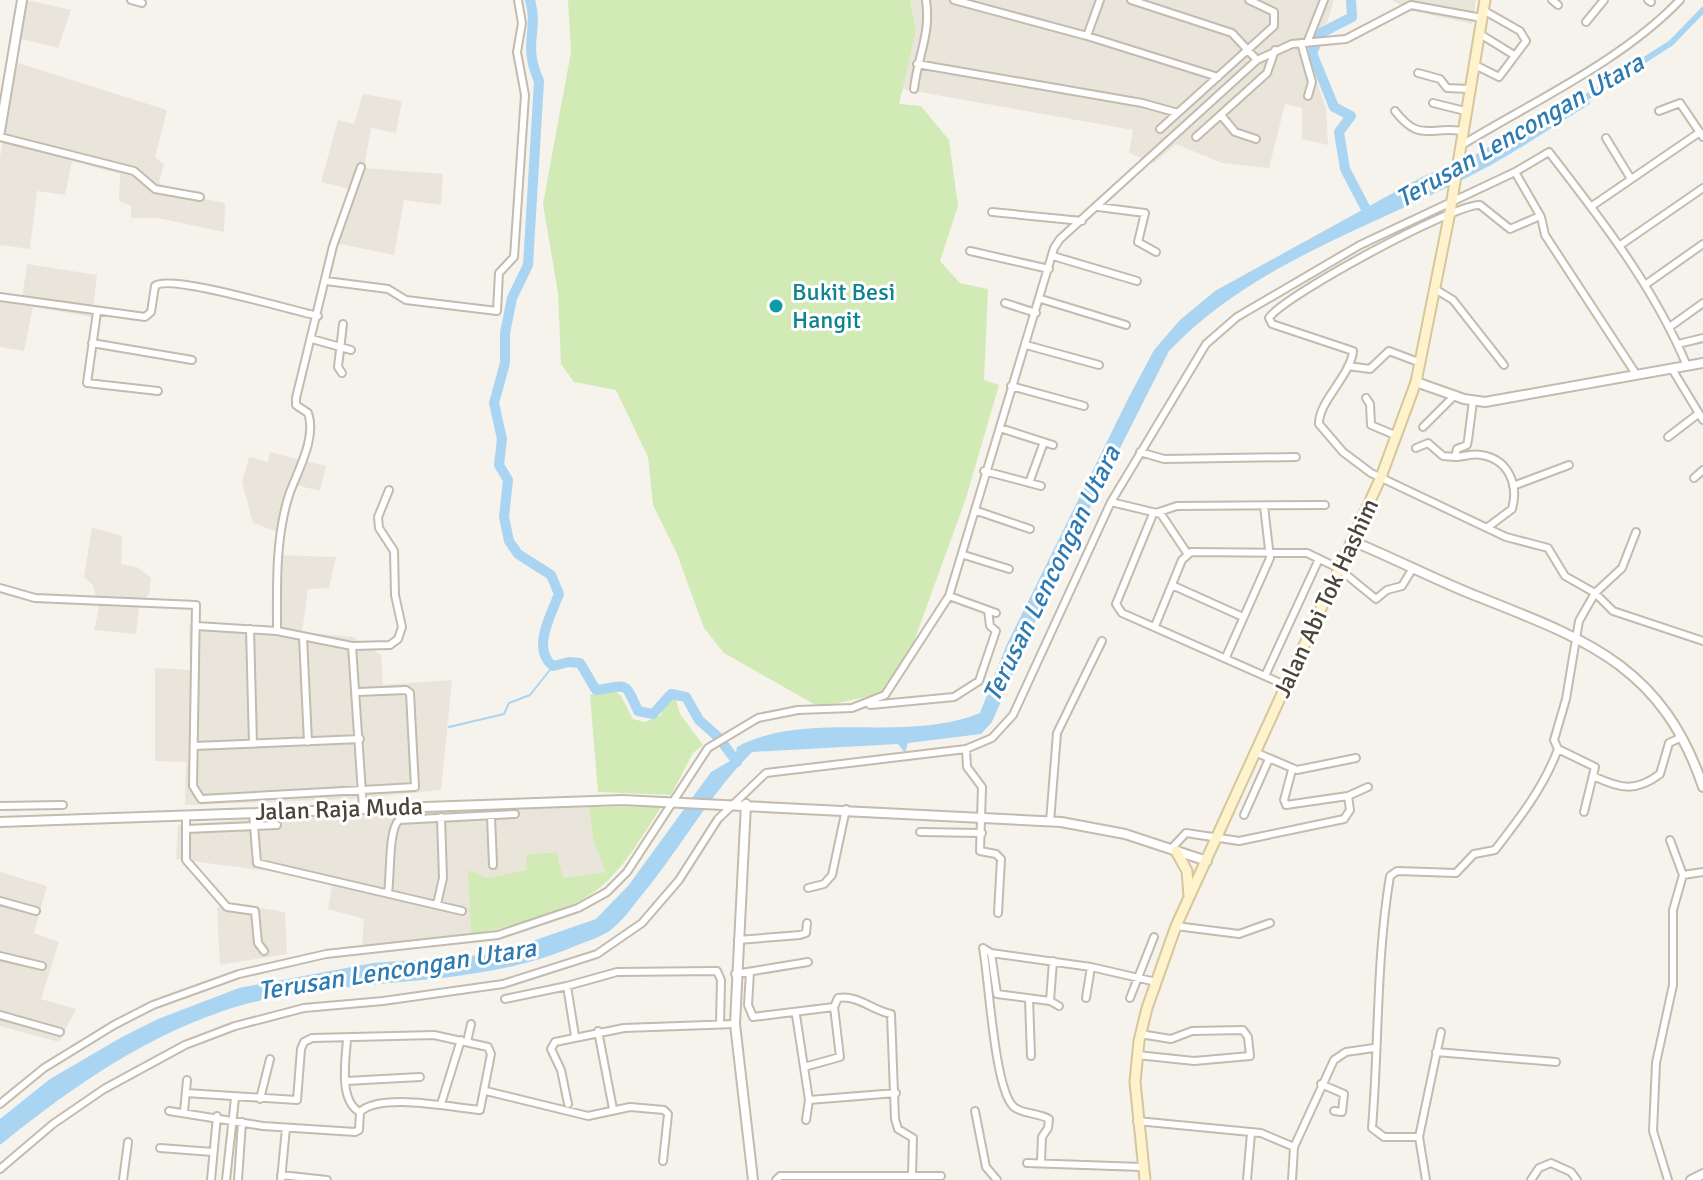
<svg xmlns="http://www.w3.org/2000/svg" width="1703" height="1180" viewBox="0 0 1703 1180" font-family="Signika,sans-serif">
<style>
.residential{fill:#eae5da}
.green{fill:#d2eab5}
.water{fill:#a9d4f2}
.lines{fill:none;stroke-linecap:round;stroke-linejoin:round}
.stream{stroke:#a9d4f2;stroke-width:2}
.canal{stroke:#a9d4f2;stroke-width:6}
.river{stroke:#a9d4f2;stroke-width:10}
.minor-casing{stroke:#c2bbae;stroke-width:10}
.tertiary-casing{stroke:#c2bbae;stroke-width:12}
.secondary-casing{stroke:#d6c79b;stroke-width:13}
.minor{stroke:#fff;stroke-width:6}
.tertiary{stroke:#fff;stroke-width:8}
.secondary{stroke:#fff3cd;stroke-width:9}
.culture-dot{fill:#0f9aa8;stroke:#fff;stroke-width:3}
.labels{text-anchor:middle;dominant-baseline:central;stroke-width:6;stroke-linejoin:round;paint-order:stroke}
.culture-label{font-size:24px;fill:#0d838f;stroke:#fff;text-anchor:start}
.street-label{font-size:24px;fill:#4b4439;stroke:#fff}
.water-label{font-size:26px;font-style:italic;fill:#2e7ab2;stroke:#fff}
</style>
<rect width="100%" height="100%" fill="#f6f3ec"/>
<path class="residential" d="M27,0l44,10 -13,38 -37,-9z
M910,0h424l-7,23 -15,12 -5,20 19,53 2,37 -26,-6v-31l-17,-4 -16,64 -47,-5 -46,-19 -22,19 -25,-10 4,-23 -231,-41 14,-58z
M1392,0h84l-4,24 -64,-14z
M18,63l149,47 -12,47 9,8 -5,16 7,11 59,11 -1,29 -66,-14h-27v-12l-12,-5 1,-27 -48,-13 -7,34 -28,-4 -7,58 -30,-4v-87l7,-51z
M363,94l39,7 -6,32 -25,-5 -7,40 79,6 -2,31 -37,-5 -10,55 -63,-13 18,-53 -28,-7 17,-62 16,4z
M27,264l70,11 -5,42 -59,-10 -9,44 -24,-4v-51l22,3z
M270,452l56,14 -6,25 -24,-6 -13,49 -30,-11 -11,-41 7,-25 19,5z
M92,527l30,9 -1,28 16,3 14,11 -2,16 -10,13 -3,27 -42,-4 5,-22 -6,-23 -9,-8z
M274,555l62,2 -7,31 -21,1 -6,43 51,5 28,18 2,30 69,-5 -11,110 -89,9 -167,6 1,-43 -31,-1v-93l35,2 -1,-45 11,-3 73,5z
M589,807l4,33 14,32 -44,6 -6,-26 -29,2 -2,16 -39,8 -18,-7 2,63 -57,8 -52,5 2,-28 -36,-10 4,-23 -41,-12 -115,-15 2,-34 82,-7z
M0,872l47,14 -13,47 25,9 -18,57 35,10 -17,33 -59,-16z
M230,903l55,9 2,42 -67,11 -3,-57z"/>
<path class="green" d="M568,0h342l6,31 -17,73 22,2 28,34 9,66 -18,55 20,22 28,6 -4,91 15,5 -33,113 -54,149 -32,47 -61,13 -95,-54 -20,-25 -27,-74 -24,-49 -5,-48 -32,-67 -42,-8 -13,-18 -3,-71 -15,-89 28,-152z
M613,689l8,7 12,23 12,3 16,-7 5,-18 10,3 4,14 23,31 -10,8 -22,42 -73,-3 -8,-97z
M662,806c-19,28 -37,62 -64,83 -34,26 -85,38 -127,45l-3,-64 19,8 39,-8 1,-16 30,-2 6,26 43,-6 -13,-32 -4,-33z"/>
<path class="water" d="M1585,91l5,13c-33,20 -65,42 -99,61 -108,59 -235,94 -322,186l-119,236 -58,135 -11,12 -73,9 -3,10 -7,-9 -146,8c-44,44 -74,101 -115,149 -7,9 -15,20 -24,27 -10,9 -26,13 -38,18 -111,48 -239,27 -352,65 -83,28 -156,80 -223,134v-26l50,-40 72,-42 36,-18 81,-31 134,-25 122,-9 101,-35 32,-33 83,-114 24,-14 2,-11c71,-38 167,-3 243,-34l26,-67 122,-247 26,-49 26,-30 35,-29 207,-114 53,-22z"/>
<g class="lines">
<path class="stream" d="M449,727l55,-13 5,-11 21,-8 23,-29"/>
<path class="canal" d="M1585,98l86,-55 32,-33"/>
<path class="river" d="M530,0c9,31 -8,43 9,81l-11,184 -16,33 -7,35v30l-11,40 8,36 -3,26 9,15 -4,37 5,24 9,13 33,21 8,19c-8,21 -28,55 -6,72l16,-4 11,1 16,27c31,-4 28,-11 42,21l15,3 18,-20 15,3 13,23 19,17 19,25
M1351,0l1,17 -31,16 -9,20 22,54 17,9 -12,16 6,37 24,46"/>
<defs>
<path id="minor" d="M131,0l11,3
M954,0l133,36 131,41
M1131,0l101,33 25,27
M1552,0l6,5
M1648,0l3,2
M1586,22l18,-22
M1480,34l34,21
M1087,36l13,-36
M1301,43l11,39 -4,14
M1307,43l17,-43
M917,64l225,39 36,10
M1473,64l26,13 27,-36 -6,-10 -37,-21
M1418,73l22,6 7,9 22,1
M914,89c4,-35 17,-54 12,-89
M1433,103l32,8
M1395,111c25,32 34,15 67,20
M1659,111l21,-8 23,34
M1221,115l14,17 21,7
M1160,129l114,-103v-14l-25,-12
M0,137l134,34 21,18 45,8
M1196,137l71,-64 8,-23
M1606,138l25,41
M1460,146c72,-44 162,-85 220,-146
M1515,172l26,45 4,18 91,139
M1592,206l108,-74
M1098,207l47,6 -7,29 18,10
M992,212l90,9
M1540,216l-30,13 -30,-24c-25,-2 -197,91 -211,113l3,6 81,27c-2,24 -35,51 -34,73l24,28 28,21 135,64 42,11 17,28 30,17 18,18 90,30
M1619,246l84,-58
M970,251l79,18
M1053,256l84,25
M326,281l62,8 18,11 91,11 2,-38 15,-16 11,-162 -8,-43 5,-29 -4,-23
M1645,285l58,-41
M1435,289l18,11 51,65
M0,297l145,20 6,-5 4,-26c14,-13 138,25 163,30
M1041,299l85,26
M1005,303l31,10
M97,312l-10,71 71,8
M1671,326l32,-23
M312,339l39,11
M92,343l100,17
M1678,344l25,-6
M1026,345l73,20
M1348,366l22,3 19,-18 32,12
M1672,369l31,51
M342,373l-4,-6 5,-43
M1011,386l73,20
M1366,398l4,6 1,21 26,11
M1423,427l32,-32
M1000,428l53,17
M1668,437l30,-23
M1416,448l12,-5 15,13 12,1 2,-8 10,-4 1,-5 5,-39
M1140,452l24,7 132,-2
M1455,457c8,0 18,-4 26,-2 27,4 38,29 31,54l-24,18
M984,471l57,15
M1694,478l9,-8
M1029,483l15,-41
M1513,486l56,-21
M1111,502l50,12 26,39
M977,511l53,18
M964,555l45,14
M1174,586l69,31
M0,588l35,10 161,7 -3,181 8,13 214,-12 -5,-94 -4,-3 -48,2
M949,596l47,17
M197,626l80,5 75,15 11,162
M1155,626l27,-66 9,-8 116,1 31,15 38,31 11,-9 15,-4 11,-18
M250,629l3,115
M277,631c0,-44 -2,-92 12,-136 8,-23 28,-57 19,-82l-12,-8v-7l37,-152 28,-79
M303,637l5,105
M352,646l38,-1 8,-6 4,-12 -7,-32 -1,-44 -15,-23 -1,-11 11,-27
M1226,657l44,-99 -6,-52
M1265,676l54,-117
M1285,685l-163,-72 -6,-9 37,-90 24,-8 148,-1
M870,705l84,-8 25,-16 17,-50 -6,-5 -2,-16
M194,746l166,-7
M966,749l1,18 15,20 -2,64 16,3 5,5 -3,54
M1558,749l37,18 -11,45
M1257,753l40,17 59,-12
M1292,770l-8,30 2,5 62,-9 20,-9
M1593,776c26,12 42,17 67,-2l9,-31 13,-6
M0,806l63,-1
M253,813l4,50 205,48
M1244,815l25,-56
M186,816v44l41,47 28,4 3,32 6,8
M491,816l2,49
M1050,822l7,-89 45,-92
M186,829l91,-4
M920,832l62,1
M1171,849l15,-16 53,8 105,-22 6,-9 -2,-14
M1683,875l20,-3
M808,888l16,-4 8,-9 14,-66
M388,892c3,-17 0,-62 11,-72l116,-6
M0,901l36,10
M437,904l6,-26 -2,-61
M1176,926l63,8 31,-11
M738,940l62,-5 6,-2 1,-10
M983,948c6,30 11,142 31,159 8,7 25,6 35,12l-1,9 -6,9 -1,24
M983,948l8,5 100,14 65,15
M991,953l6,41 53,7 9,5
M0,956l42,10
M750,972l-2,33 5,12 81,-10 6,50 -36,10
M735,974l73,-12
M1086,998l5,-31
M1130,998l24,-61
M505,999l62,-13
M1029,999l2,57
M1050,1001l3,-40
M834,1007l4,-9c21,-3 33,12 53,16l4,105 3,10 15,9 -1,37
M0,1015l60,17
M796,1015l13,85 -3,20
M598,1031l15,78
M575,1036l-8,-50 50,-14 100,-1 4,9 -1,44
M347,1039c-1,19 -9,62 13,73
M467,1042l4,-18
M1436,1052l120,10
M1137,1055l57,6 56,-5 -2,-19 -5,-7 -51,1 -21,8 -31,-5
M346,1081l74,-4
M1321,1084l23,10 -2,18 -8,-1
M486,1091l102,25 42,-9 34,3 4,4 -5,47
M260,1099l10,-40
M809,1100l87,-7
M0,1104l44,-36 70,-43 39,-20 86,-31 87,-20 172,-19 80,-27 29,-16 20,-20 81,-124 50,-30 40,-8 54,-2 33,-13 64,-99 105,-348 6,-9 197,-179 35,-16 54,-5 65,-34 71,13
M441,1104l20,-64
M568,1104l-7,-34 -10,-21 4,-7 69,-14 111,-4
M169,1111l94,15 92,6 4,-2 1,-18c21,-20 93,-4 120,-2l11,-56 -3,-7 -54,-12 -122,3 -8,4 -3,7 -4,51 -111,-7
M975,1111l11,56 11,13
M184,1112l3,-32
M1137,1121l124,12 33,14
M1419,1137h-35l-12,-9c7,-84 4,-168 18,-252l7,-5 59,2 18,-19 21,-4c24,-31 49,-63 63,-101l-4,-9 12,-41 13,-78 16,-28 27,-25 14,-36
M160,1148l53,4
M1027,1163l115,4
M0,1169l53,-45 51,-35 81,-44 50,-19 69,-18 79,-7 120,-17 94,-30 45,-31 37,-43 39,-61 48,-46 200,-24 26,-11 21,-23 98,-213 95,-158 31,-27 123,-72 155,-73 34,-20c52,67 105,135 138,214
M281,1175l46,5
M123,1180l5,-38
M211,1180l6,-64
M226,1180l9,-82
M238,1180l4,-58
M281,1180l5,-52
M776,1180l4,-4h161
M1247,1180l4,-47
M1292,1180l2,-33 40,-87 12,-8 28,-4
M1426,1180l-7,-43 22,-105
M1531,1180l8,-12 12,-5 20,9 6,8
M1668,1180l-15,-49 3,-68 17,-78v-75l10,-35 -13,-35"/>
<path id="tertiary" d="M0,131l22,-131
M1416,382l48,17 21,3 218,-39
M1352,541c39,16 78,36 117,52 112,45 192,69 234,194
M746,804l-11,220 18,156
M0,822l622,-22 439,22 64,12 82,27
M1691,1180l12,-6"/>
<path id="secondary" d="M1176,851l11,20 2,25
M1145,1180l-10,-98 4,-41 8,-33 29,-82 205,-449 35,-95 34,-170 35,-212"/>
</defs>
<use href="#minor" class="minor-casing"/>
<use href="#tertiary" class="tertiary-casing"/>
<use href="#secondary" class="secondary-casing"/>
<use href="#minor" class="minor"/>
<use href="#tertiary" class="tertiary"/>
<use href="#secondary" class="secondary"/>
</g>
<circle class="culture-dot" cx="776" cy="306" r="8"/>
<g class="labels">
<g class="culture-label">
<text x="792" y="292">Bukit Besi<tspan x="792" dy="28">Hangit</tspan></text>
</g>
<g class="street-label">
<text transform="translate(1326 598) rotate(-65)">Jalan Abi Tok Hashim</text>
<text transform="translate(339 809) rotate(-2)">Jalan Raja Muda</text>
</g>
<g class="water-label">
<text transform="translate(1520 131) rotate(-30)">Terusan Lencongan Utara</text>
<text transform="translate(1052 574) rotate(-64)">Terusan Lencongan Utara</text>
<text transform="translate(397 970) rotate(-9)">Terusan Lencongan Utara</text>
</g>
</g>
</svg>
